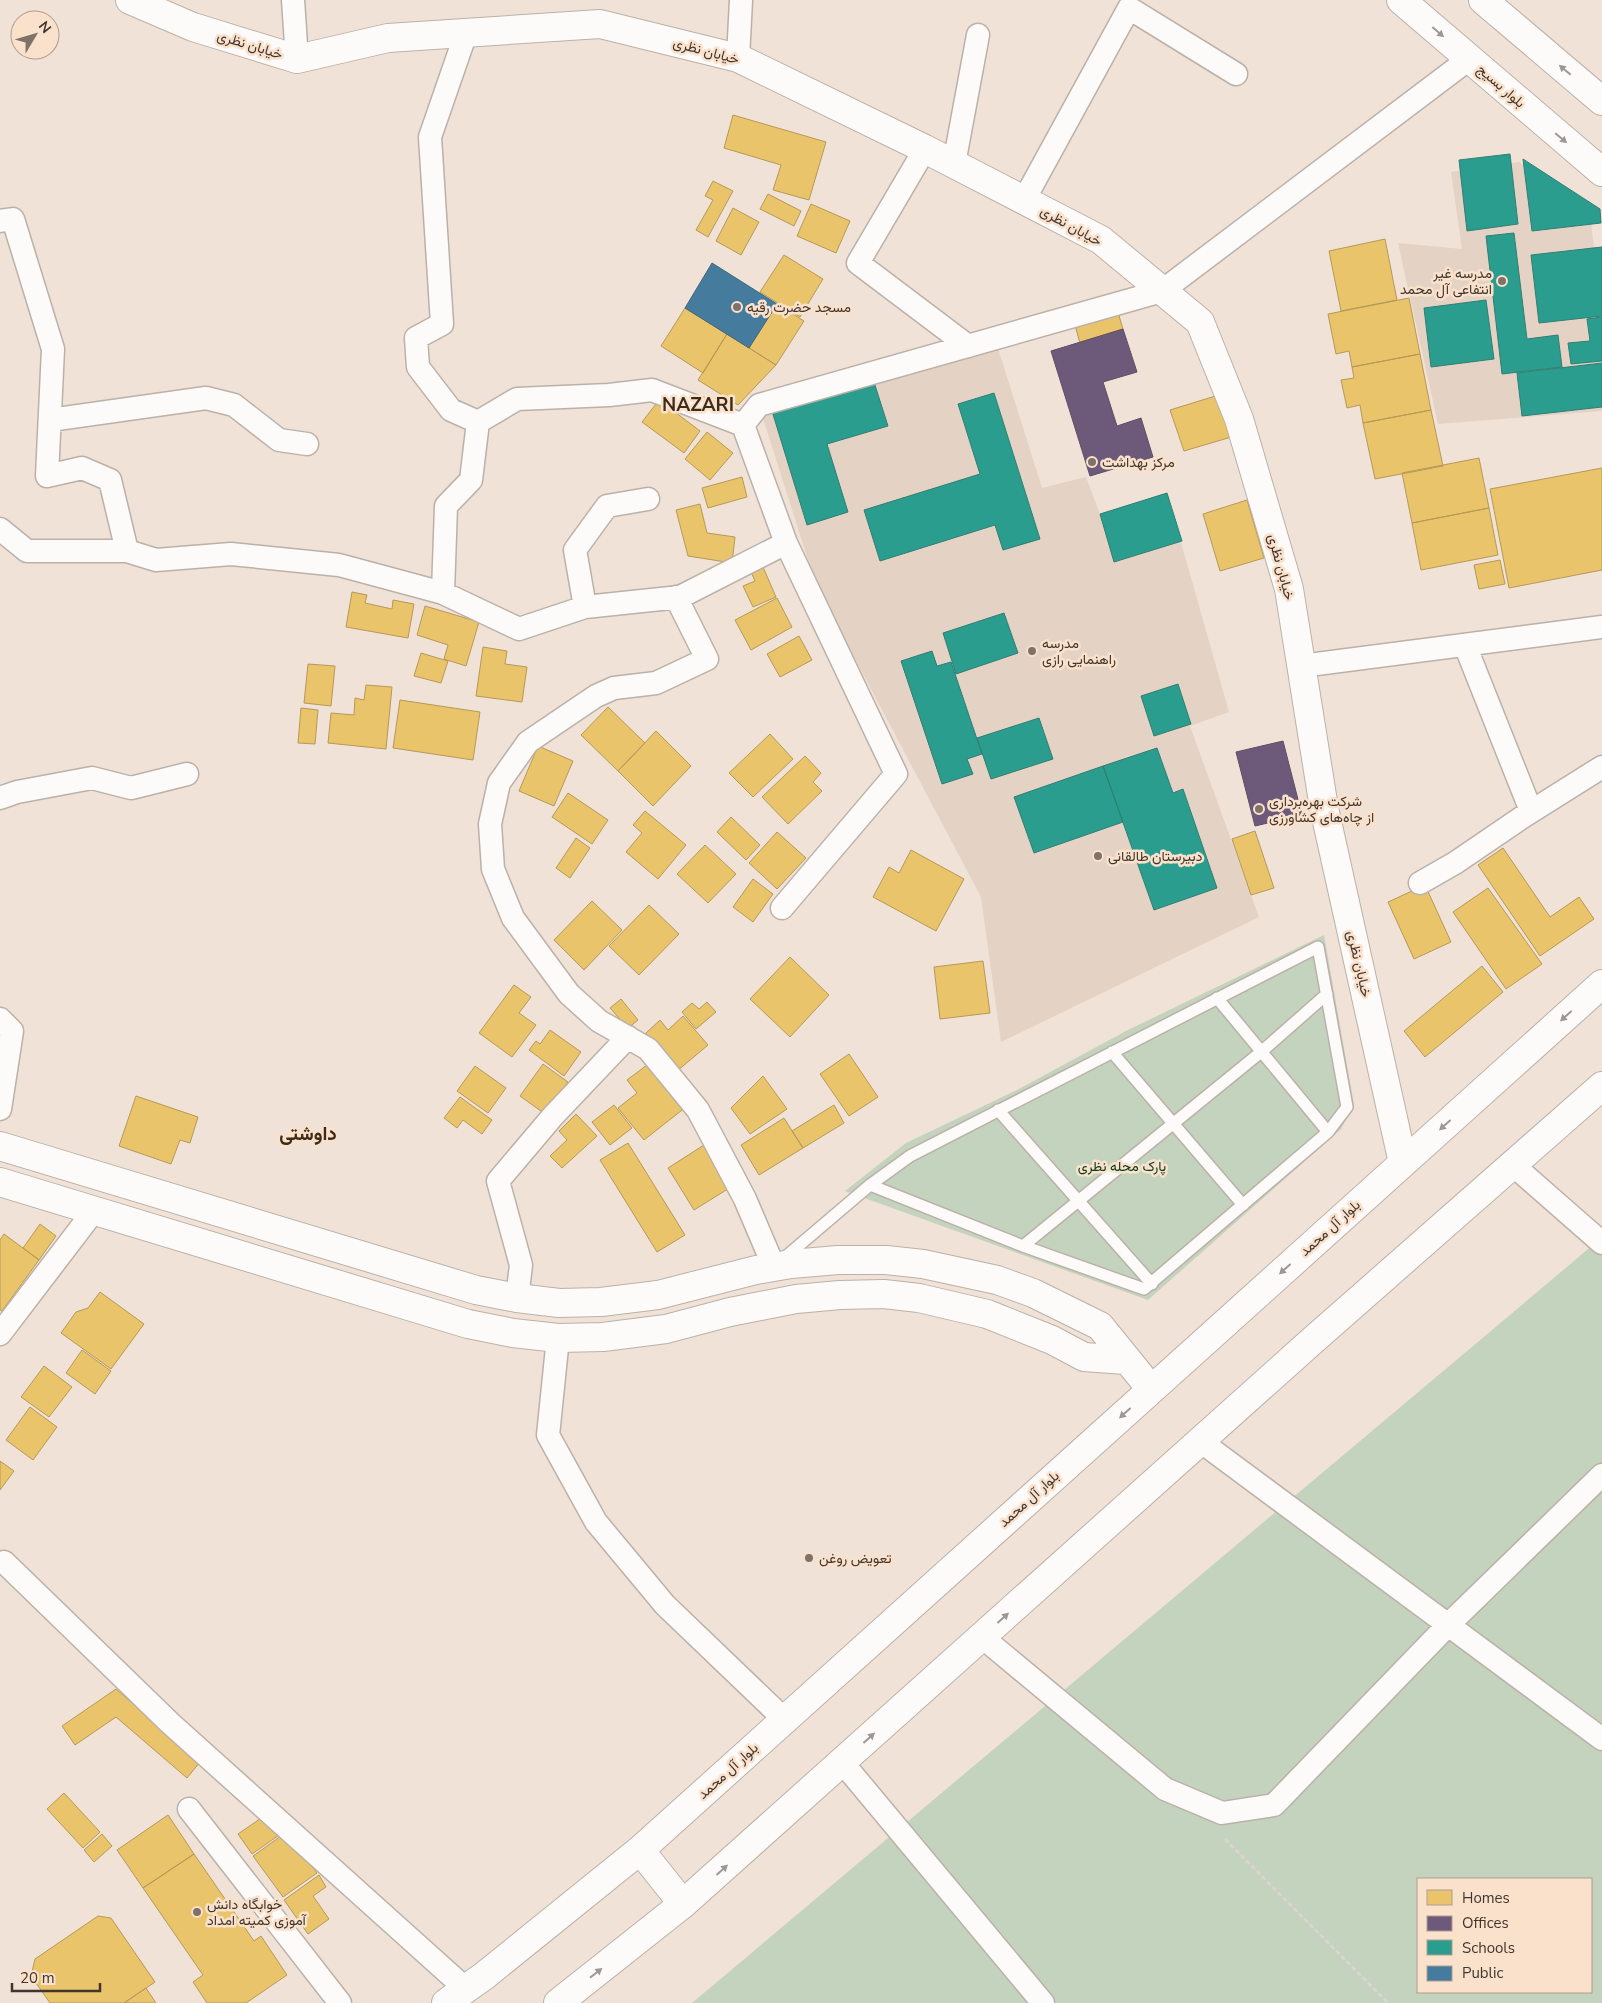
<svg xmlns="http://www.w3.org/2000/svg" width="1602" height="2003" viewBox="0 0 1602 2003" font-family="'Nunito Sans',Vazirmatn,sans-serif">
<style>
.education{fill:#e4d2c5}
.green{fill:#c3d3bd;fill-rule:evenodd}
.homes{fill:#e9c46a;stroke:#b69958}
.offices{fill:#6d597a;stroke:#604e63}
.schools{fill:#2a9d8f;stroke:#317e72}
.public{fill:#457b9d;stroke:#44667c}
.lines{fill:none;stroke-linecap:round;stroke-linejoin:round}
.service-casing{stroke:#bbb1a8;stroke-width:14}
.minor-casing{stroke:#bbb1a8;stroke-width:25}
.tertiary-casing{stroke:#bbb1a8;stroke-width:30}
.secondary-casing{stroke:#bbb1a8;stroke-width:30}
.path{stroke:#d9d5d2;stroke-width:3;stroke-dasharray:5 2.5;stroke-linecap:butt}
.service{stroke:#fdfbf9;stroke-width:11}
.minor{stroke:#fdfbf9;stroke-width:22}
.tertiary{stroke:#fdfbf9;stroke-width:28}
.secondary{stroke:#fdfbf9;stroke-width:28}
.oneway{fill:#9e9894}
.poi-dot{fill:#7e7269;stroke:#fae1cc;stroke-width:2}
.labels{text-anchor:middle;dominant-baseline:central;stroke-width:5;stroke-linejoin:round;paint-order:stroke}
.street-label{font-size:14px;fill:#40362e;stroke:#fae1cc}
.poi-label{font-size:14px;fill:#40362e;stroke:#fae1cc;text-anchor:start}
.park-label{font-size:14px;fill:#063c1e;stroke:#fae1cc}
.district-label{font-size:19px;font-weight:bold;fill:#3d2b19;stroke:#fae1cc}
</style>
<rect width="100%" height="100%" fill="#f0e2d6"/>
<path class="education" d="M1519,162l71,53 12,97v99l-164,13 -40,-181 64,6 -11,-77z
M996,342l46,146 44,-11 14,37 67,-21 62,219 -39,14 69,191 -258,125 -20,-145 -165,-312 -55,-173z"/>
<path class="green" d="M1324,935l30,170 -13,24 -193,171 -303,-109 61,-48 111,-53 109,-59z
M1602,1237v766h-910l882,-742zM1418,1879h173v113h-173z"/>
<path class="homes" d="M733,115l93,27 -17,58 -36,-10 8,-25 -57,-17z
M713,181l20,10 -25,46 -12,-7 17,-30 -8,-4z
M768,194l33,17 -7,15 -34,-17z
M811,204l39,17 -14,32 -39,-17z
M733,208l26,14 -18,33 -25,-14z
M1385,239l12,61 -56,11 -12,-60z
M784,255l39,24 -23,38 -40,-25z
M1409,298l11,56 -68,13 -3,-16 -13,3 -8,-40z
M777,304l27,17 -28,44 -27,-17z
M685,308l42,26 -24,39 -42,-27z
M1117,309l6,20 -43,14 -6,-21z
M727,334l49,31 -38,40 -40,-25z
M1420,354l11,56 -68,13 -3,-18 -13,3 -6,-28 13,-2 -2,-11z
M1225,393l13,42 -54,16 -14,-41z
M659,400l41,31 -16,22 -42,-31z
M1431,410l12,56 -68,13 -12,-56z
M707,432l26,21 -23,27 -25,-21z
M1479,458l10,50 -77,15 -10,-50z
M1602,468v102l-93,18 -19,-99z
M742,477l5,20 -39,11 -6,-20z
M1247,500l17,58 -44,13 -17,-57z
M700,504l7,29 28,4 -3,26 -44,-7 -12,-46z
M1489,508l9,47 -77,15 -9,-47z
M1500,560l5,24 -26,5 -5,-24z
M763,567l13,30 -23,10 -10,-21 12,-5 -4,-9z
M352,592l15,3 -2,8 27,6 1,-9 21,4 -6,34 -62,-11z
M777,598l15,29 -41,23 -16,-30z
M425,606l54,16 -13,44 -22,-7 4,-14 -31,-10z
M799,636l13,24 -32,17 -13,-23z
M483,647l24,4 -2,13 22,3 -5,35 -46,-6z
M421,653l27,8 -7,22 -27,-7z
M308,664l27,2 -4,40 -27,-3z
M366,685l26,2 -6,62 -58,-6 3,-30 23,2 1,-17 9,2z
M400,700l80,12 -7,48 -80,-12z
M608,707l37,36 -27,28 -37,-36z
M301,708l17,2 -3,34 -17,-1z
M656,731l35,35 -38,40 -35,-35z
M770,734l23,25 -40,38 -24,-24z
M538,746l35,15 -19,45 -35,-15z
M805,756l16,17 -8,9 9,9 -34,33 -26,-27z
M568,793l40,27 -16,24 -40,-27z
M645,811l41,34 -28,34 -32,-27 16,-19 -9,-8z
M731,817l29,28 -14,15 -29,-28z
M1255,831l19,57 -23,7 -19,-56z
M777,832l29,26 -29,31 -28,-26z
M576,838l14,10 -20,30 -14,-10z
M705,845l31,29 -28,29 -31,-29z
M1503,848l47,69 29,-20 15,22 -54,37 -62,-91z
M911,850l53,29 -28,52 -63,-34 16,-30 10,6z
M753,879l20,15 -20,28 -20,-15z
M1425,885l26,57 -37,17 -26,-57z
M1488,888l54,76 -36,25 -53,-77z
M592,901l30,29 -38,40 -30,-30z
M649,905l30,29 -40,41 -30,-29z
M790,957l39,38 -39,42 -40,-38z
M983,961l7,52 -50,6 -6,-52z
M1482,966l21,26 -78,65 -21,-26z
M514,985l17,12 -12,16 17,12 -24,32 -33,-24z
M621,999l17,21 -10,8 -18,-20z
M707,1002l9,10 -20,17 -14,-17 10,-9 7,6z
M683,1016l25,29 -31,26 -32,-37 15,-14 8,10z
M550,1030l31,22 -17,24 -35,-26 7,-9 4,3z
M849,1054l29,43 -29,19 -29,-42z
M651,1062l35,45 -42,33 -26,-32 19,-15 -10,-13z
M543,1064l25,18 -23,32 -25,-18z
M475,1066l31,22 -18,25 -31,-22z
M763,1076l24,33 -37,25 -19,-26z
M136,1096l62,21 -8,26 -10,-3 -9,24 -52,-18z
M460,1097l32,23 -10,14 -19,-14 -6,8 -13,-10z
M614,1105l18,23 -22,17 -18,-23z
M834,1105l10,18 -41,25 -11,-17z
M576,1114l21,22 -35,32 -12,-12 17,-16 -8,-9z
M784,1118l19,30 -44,27 -18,-30z
M628,1143l57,92 -28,17 -57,-92z
M704,1145l27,42 -37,23 -26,-42z
M40,1224l16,12 -17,24 -16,-12z
M4,1234l35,26 -37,51 -2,-1v-70z
M100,1292l44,32 -33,45 -50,-36 15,-21 12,-4z
M82,1350l29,21 -16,23 -29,-21z
M44,1366l28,21 -23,30 -28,-20z
M30,1407l27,20 -24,33 -27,-20z
M0,1461l14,10 -14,19z
M116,1689l84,73 -13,16 -71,-61 -41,28 -13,-19z
M64,1793l36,39 -17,16 -36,-39z
M267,1814l15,19 -30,21 -14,-20z
M168,1815l26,39 -51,34 -26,-38z
M288,1831l29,42 -34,24 -30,-41z
M102,1834l10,12 -18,16 -10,-12z
M194,1854l60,87 7,-5 26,39 -41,28h-39l-14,-21 10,-7 -60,-87z
M319,1875l7,12 -13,9 16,23 -21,15 -24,-34z
M98,1916l13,2 44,64 -31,21h-74l-19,-27 4,-17z
M146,1988l10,15h-32z"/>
<path class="offices" d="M1123,329l14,43 -34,10 14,44 24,-8 12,39 -63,19 -39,-125z
M1283,741l19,74 -47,11 -19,-74z"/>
<path class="schools" d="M1510,154l8,70 -51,7 -8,-71z
M1523,159l77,50 1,14 -69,8z
M1514,233l13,106 31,-4 4,32 -60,7 -16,-138z
M1602,247v69l-63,7 -8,-68z
M1486,300l8,59 -63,8 -7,-59z
M1602,317v44l-31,3 -3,-21 22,-2 -3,-22z
M1602,363v44l-80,9 -5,-43z
M873,379l15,47 -61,18 21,68 -41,13 -35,-114z
M994,393l46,146 -37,11 -8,-25 -115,36 -16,-51 116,-36 -22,-70z
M1167,493l15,48 -68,21 -14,-48z
M1004,613l14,40 -62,21 -13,-41z
M932,651l5,15 14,-4 31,92 -15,5 6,15 -31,10 -41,-123z
M1178,684l13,40 -37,12 -13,-40z
M1039,718l14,41 -62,20 -14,-41z
M1157,748l16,45 10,-4 34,99 -63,22 -51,-144z
M1103,766l20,56 -89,31 -20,-56z"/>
<path class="public" d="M712,263l65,41 -28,44 -64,-40z"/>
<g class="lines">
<defs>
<path id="service" d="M1318,947l29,160 -19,25 -184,157 -121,-43 -153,-61 40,-29z
M1217,998l111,134
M1112,1052l131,153
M998,1110l154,174
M1023,1246l238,-194 66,-58
M783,1259l87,-74"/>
<path id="minor" d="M293,0l4,59
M738,58l3,-58
M925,149l-67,114 110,83
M954,164l24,-129
M1024,200l105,-192 107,66
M0,221l13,-2 40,130 -6,127 35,-8 28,12 17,71
M50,420l156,-22 28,7 45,35 28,4
M478,422l39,-23 92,-4 43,-5 91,35
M0,529l27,22h100l29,9 75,-6 108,11 104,28 76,36 66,-22 95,-10 106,-54
M443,593l3,-87 25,-26 7,-58 -27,-12 -33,-43 -2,-29 26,-14 -12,-187 36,-104
M676,597l31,62 -51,24 -42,5 -18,8 -68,46 -29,41 -9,41 3,45 20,49 56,76 30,27 49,28 50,61 47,89 29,68
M585,607l-10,-57 32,-44 41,-7
M1465,645l66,166
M1301,666l301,-39
M0,798l17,-6 75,-14 39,10 56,-14
M1420,883l35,-20 66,-45 81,-51
M782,908l114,-134 -110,-231 -43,-118 16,-20 403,-114 307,-232
M0,1019l12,12 -12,78
M1513,1165l89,78
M517,1298l4,-33 -23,-84 55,-65 75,-79
M0,1334l93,-122
M558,1338l-10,97 48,87 69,83 120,115
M1200,1441l402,298
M4,1562l166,161 296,266
M982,1637l183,152 57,24 52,-8 174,-180 154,-150
M842,1762l201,241
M189,1809l151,194"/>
<path id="tertiary" d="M0,1146l476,144 41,8 42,5 42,-1 57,-7 98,-25 35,-6 47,-4h48l37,4 74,16 36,13 67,33 51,63
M0,1182l468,142 45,9 45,5 45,-1 63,-8 64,-17 66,-13 44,-4 44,-1 35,4 68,16 65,26 32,17 41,3"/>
<path id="secondary" d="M130,0l63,27 104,32 91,-21 212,-14 138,34 187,91 176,91 99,82 39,97 50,170 35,219 79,355
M1401,0l201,172
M1483,0l119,101
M640,1850l43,54
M446,2003l38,-27 156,-126 962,-866
M558,2003l125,-99 629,-563 290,-255"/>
</defs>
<use href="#service" class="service-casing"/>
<use href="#minor" class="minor-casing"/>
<use href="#tertiary" class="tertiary-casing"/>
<use href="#secondary" class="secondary-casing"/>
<path class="path" d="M1225,1839l163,164"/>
<use href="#service" class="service"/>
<use href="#minor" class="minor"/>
<use href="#tertiary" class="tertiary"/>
<use href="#secondary" class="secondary"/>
</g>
<defs><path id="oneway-solid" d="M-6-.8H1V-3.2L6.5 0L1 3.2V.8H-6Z" transform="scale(1.25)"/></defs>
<g class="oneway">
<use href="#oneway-solid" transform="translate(1438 32) rotate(41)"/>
<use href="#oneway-solid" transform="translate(1565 70) rotate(-140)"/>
<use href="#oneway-solid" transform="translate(1561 138) rotate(40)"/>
<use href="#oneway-solid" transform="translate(1566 1016) rotate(138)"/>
<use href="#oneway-solid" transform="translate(1445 1125) rotate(138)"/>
<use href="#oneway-solid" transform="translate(1285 1269) rotate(138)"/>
<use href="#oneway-solid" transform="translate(1125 1413) rotate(138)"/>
<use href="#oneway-solid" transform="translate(1003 1618) rotate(-42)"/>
<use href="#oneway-solid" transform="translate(869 1738) rotate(-42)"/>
<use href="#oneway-solid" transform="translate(722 1870) rotate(-42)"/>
<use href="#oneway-solid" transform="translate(596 1973) rotate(-38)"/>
</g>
<g class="poi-dot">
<circle cx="1502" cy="281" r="5"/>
<circle cx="737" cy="307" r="5"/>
<circle cx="1092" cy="462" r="5"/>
<circle cx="1032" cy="651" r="5"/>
<circle cx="1259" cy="809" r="5"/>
<circle cx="1098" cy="856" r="5"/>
<circle cx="809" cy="1558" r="5"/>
<circle cx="197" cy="1912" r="5"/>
</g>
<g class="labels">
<g class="street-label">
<text transform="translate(250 45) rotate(17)">خیابان نظری</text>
<text transform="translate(706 51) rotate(15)">خیابان نظری</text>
<text transform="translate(1501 86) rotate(41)">بلوار بسیج</text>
<text transform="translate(1071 226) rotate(29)">خیابان نظری</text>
<text transform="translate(1281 567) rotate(75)">خیابان نظری</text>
<text transform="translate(1359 964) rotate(77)">خیابان نظری</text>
<text transform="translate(1330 1228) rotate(-42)">بلوار آل محمد</text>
<text transform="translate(1029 1499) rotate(-42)">بلوار آل محمد</text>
<text transform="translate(728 1771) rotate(-42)">بلوار آل محمد</text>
</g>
<g class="poi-label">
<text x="1492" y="273" text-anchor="end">مدرسه غیر<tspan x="1492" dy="16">انتفاعی آل محمد</tspan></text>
<text x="747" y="307">مسجد حضرت رقیه</text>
<text x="1102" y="462">مرکز بهداشت</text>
<text x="1042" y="643">مدرسه<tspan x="1042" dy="16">راهنمایی رازی</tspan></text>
<text x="1269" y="801">شرکت بهره‌برداری<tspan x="1269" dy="16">از چاه‌های کشاورزی</tspan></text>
<text x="1108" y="856">دبیرستان طالقانی</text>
<text x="819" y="1558">تعویض روغن</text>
<text x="207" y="1904">خوابگاه دانش<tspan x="207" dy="16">آموزی کمیته امداد</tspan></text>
</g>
<g class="park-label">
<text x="1122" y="1166">پارک محله نظری</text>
</g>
<g class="district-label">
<text x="698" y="405">NAZARI</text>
<text x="308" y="1134">داوشتی</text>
</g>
</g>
<rect x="1417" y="1878" width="175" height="115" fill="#fae1cc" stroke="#b09d8d"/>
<rect x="1427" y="1890" width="25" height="15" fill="#e9c46a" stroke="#b09d8d"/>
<text x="1462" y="1903" font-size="15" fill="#40362e">Homes</text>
<rect x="1427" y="1916" width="25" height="15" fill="#6d597a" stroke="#b09d8d"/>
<text x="1462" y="1928" font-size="15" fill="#40362e">Offices</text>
<rect x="1427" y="1940" width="25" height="15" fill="#2a9d8f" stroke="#b09d8d"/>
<text x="1462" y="1953" font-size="15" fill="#40362e">Schools</text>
<rect x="1427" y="1966" width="25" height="15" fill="#457b9d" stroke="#b09d8d"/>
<text x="1462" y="1978" font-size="15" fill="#40362e">Public</text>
<g transform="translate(35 35) rotate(52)"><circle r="24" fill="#fae1cc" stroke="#b09d8d"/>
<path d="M0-4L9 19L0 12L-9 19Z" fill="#7e7269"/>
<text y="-8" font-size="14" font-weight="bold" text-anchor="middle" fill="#40362e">N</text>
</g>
<path d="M12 1983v8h88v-8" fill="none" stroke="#40362e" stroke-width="2.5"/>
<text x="20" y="1983" font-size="15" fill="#40362e" stroke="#fae1cc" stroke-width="4" paint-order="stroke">20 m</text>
</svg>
